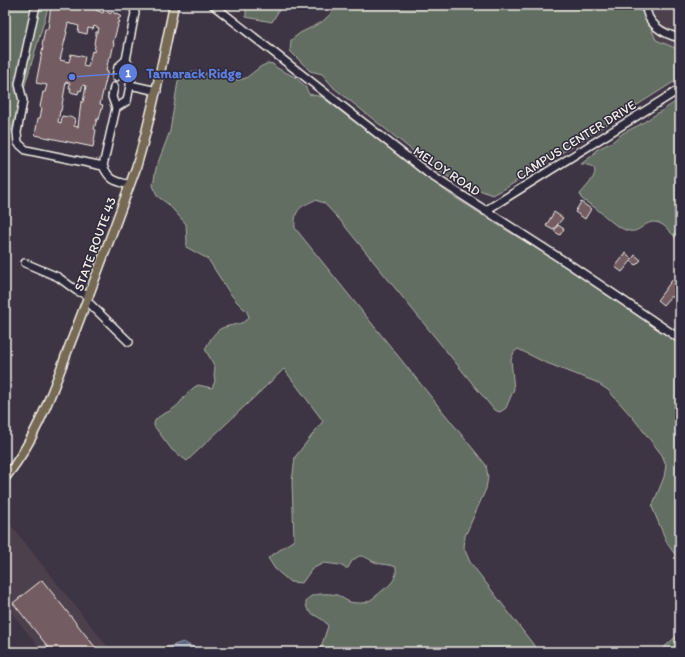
<svg xmlns="http://www.w3.org/2000/svg" width="685" height="657" viewBox="0 0 685 657" font-family="Itim,sans-serif">
<style>
.built{fill:#4d404d}
.green{fill:#636e62;stroke:#acb0a5}
.water{fill:#54617d;stroke:#949ba8}
.building{fill:#735c62;stroke:#f4f1e8;fill-rule:evenodd}
.lines{fill:none;stroke-linecap:round;stroke-linejoin:round}
.minor-casing{stroke:#f4f1e8;stroke-width:10}
.major-casing{stroke:#f4f1e8;stroke-width:11}
.minor{stroke:#2f2a3d;stroke-width:7}
.major{stroke:#776a54;stroke-width:8}
.labels{text-anchor:middle;dominant-baseline:central;stroke-width:3;stroke-linejoin:round;paint-order:stroke}
.street-label{font-size:13px;fill:#f4f1e8;stroke:#2f2a3d}
.leader{fill:none;stroke:#5e7fdd;stroke-width:1.5}
.callout-dot{fill:#5e7fdd;stroke:#2f2a3d;stroke-width:1.5}
.mark-label{font-size:12px;text-anchor:middle;font-weight:bold;fill:#fff}
.callout-label{font-size:14px;text-anchor:middle;font-weight:bold;fill:#5e7fdd;stroke:#2f2a3d;stroke-width:3;stroke-linejoin:round;paint-order:stroke}
</style>
<rect width="100%" height="100%" fill="#3d3444"/>
<filter id="ink" filterUnits="userSpaceOnUse"><feTurbulence type="fractalNoise" baseFrequency=".025" numOctaves="2"/><feDisplacementMap in="SourceGraphic" scale="8" xChannelSelector="R" yChannelSelector="G"/><feConvolveMatrix kernelMatrix="1 2 1 2 8 2 1 2 1" color-interpolation-filters="sRGB"/></filter>
<g filter="url(#ink)">
<path class="built" d="M633,5h47v45l-24,-10 -11,-26z
M5,518l107,134h-69l-38,-47z"/>
<path class="green" d="M5,5h44l-44,146z
M246,5h36l-10,17 -26,-5z
M340,5h293l12,9 11,26 24,10v28l-174,110 -13,7 -34,-12 -21,-12 -104,-83 -12,-14 -12,-3 -20,-20 1,-11 9,-7 22,-11z
M268,63l5,1 4,4 18,9 10,9 4,8 13,3 126,96 55,35 69,42 43,29c10,6 18,14 28,20 13,9 25,17 37,25v218l-13,-19 -15,-36 12,-30 2,-12 -4,-10 -29,-37 -25,-28 -12,-8 -52,-20 -26,-13 -4,3 -3,8 3,29 -8,19 -6,4 -6,-2 -155,-191 -15,-16 -9,-3c-15,7 -21,9 -20,28l191,237 2,12 -2,12 -21,47 -1,12 6,14 69,90h-222l5,-8 6,-18c-5,-10 -20,-10 -22,-21 -2,-13 23,-12 31,-10 5,2 9,6 13,7 4,1 9,1 13,1 7,-1 14,-8 20,-13 9,-6 14,-12 13,-23 -6,-3 -13,-2 -19,-4 -7,-2 -10,-7 -18,-7l-7,5 -4,7h-3l-5,-3 -16,-2 -12,6 -10,14 -12,-1 -15,-13 -7,-11 26,-18 -2,-58 3,-25 28,-36 -39,-52 -97,92 -15,-11 -18,-24c-1,-10 12,-12 19,-17 11,-8 13,-18 25,-24l14,3 3,-7 -1,-6 1,-8 -10,-18c4,-7 8,-15 15,-20 8,-5 24,-3 29,-12l-2,-5 -10,-10 -8,-10 -21,-33 -22,-12 1,-5 -1,-18 -18,-20 -11,-8 -4,-11 3,-17 14,-37 8,-50 5,-8 6,-1h9l26,4 14,4 8,-2 14,-11z
M680,99v140l-4,-1c-4,-4 -9,-10 -13,-13 -17,-10 -21,9 -34,6 -14,-3 -24,-16 -35,-24 -4,-3 -9,-5 -13,-9l-1,-4c5,-6 26,-26 7,-29 -2,-1 -4,-1 -6,-1l12,-9 3,-5 16,-8 11,-9 16,-8z
M680,633v19h-22l2,-1z"/>
<path class="water" d="M183,642l14,7 1,3h-44z"/>
<path class="building" d="M51,5l29,1 1,-1 15,4v1l7,3 1,-3 4,2 2,2 3,-3 2,3 2,-1 4,4 -3,2 2,3 -3,1 1,2 -5,18h1l-3,14h-2l-3,14h2l-8,33 3,1 -4,14h-2l-3,10 2,1 -3,17 -58,-12 3,-17h2l2,-10 -2,-1 3,-15h2l2,-7 -11,-2 7,-36 -1,-1 3,-17h3zM68,23l11,3 -1,6 9,2 1,-6 5,1 1,-3 5,2 -1,4h-2l-2,12 1,1 -1,7 -2,-1 -4,16 -5,-1 2,-9 -14,-3 -2,8 -9,-2 7,-28h-1zM66,82l4,1 -1,5h2l-1,4 8,2 1,-4 2,1 2,-6 3,1 -3,16h-2l-3,25 -4,-1 1,-8 -13,-2 -1,7 -3,-1 2,-11h1z
M581,202l10,7 -6,10 -10,-7z
M554,212l9,6 -10,12 -7,-4z
M558,225l6,4 -4,6 -6,-4z
M626,253l6,6 3,-4 6,5 -5,5 -5,-4 -9,11 -7,-5z
M679,275l1,1v9l-5,6 3,2 -4,5 -3,-2 -8,9 -6,-5 1,-1 15,-20 2,2z
M42,580l57,72h-47l-39,-49z"/>
<g class="lines">
<defs>
<path id="minor" d="M36,5l-17,79 4,17 -6,31 1,11 8,7 77,16c7,15 12,15 27,19
M213,5l216,169 143,92 108,73
M646,5c0,19 17,29 34,33
M116,77l2,-10 8,-7
M130,85l27,6
M114,87l-2,10 4,11
M103,166l13,-58 11,-7 6,-31 -7,-10 9,-47 -2,-8
M485,211l195,-122
M25,263l33,14 19,14 12,5
M87,301l42,41"/>
<path id="major" d="M5,478c31,-38 47,-86 64,-131 23,-59 45,-119 67,-179 16,-54 27,-108 38,-163"/>
</defs>
<use href="#minor" class="minor-casing"/>
<use href="#major" class="major-casing"/>
<use href="#minor" class="minor"/>
<use href="#major" class="major"/>
</g>
</g>
<g class="labels">
<g class="street-label">
<text transform="translate(576 140) rotate(-32)">CAMPUS CENTER DRIVE</text>
<text transform="translate(447 171) rotate(34)">MELOY ROAD</text>
<text transform="translate(95 244) rotate(-70)">STATE ROUTE 43</text>
</g>
</g>
<path class="leader" d="M72 77L128 73"/>
<g class="callout-dot">
<circle cx="72" cy="77" r="4"/>
<circle cx="128" cy="73" r="10"/>
</g>
<g class="mark-label">
<text x="128" y="77">1</text>
</g>
<g class="callout-label">
<text x="194" y="78">Tamarack Ridge</text>
</g>
<rect width="685" height="657" fill="none" stroke="#2f2a3d" stroke-width="20"/>
<rect x="10" y="10" width="665" height="637" fill="none" stroke="#f4f1e8" stroke-width="1.5" filter="url(#ink)"/>
</svg>
